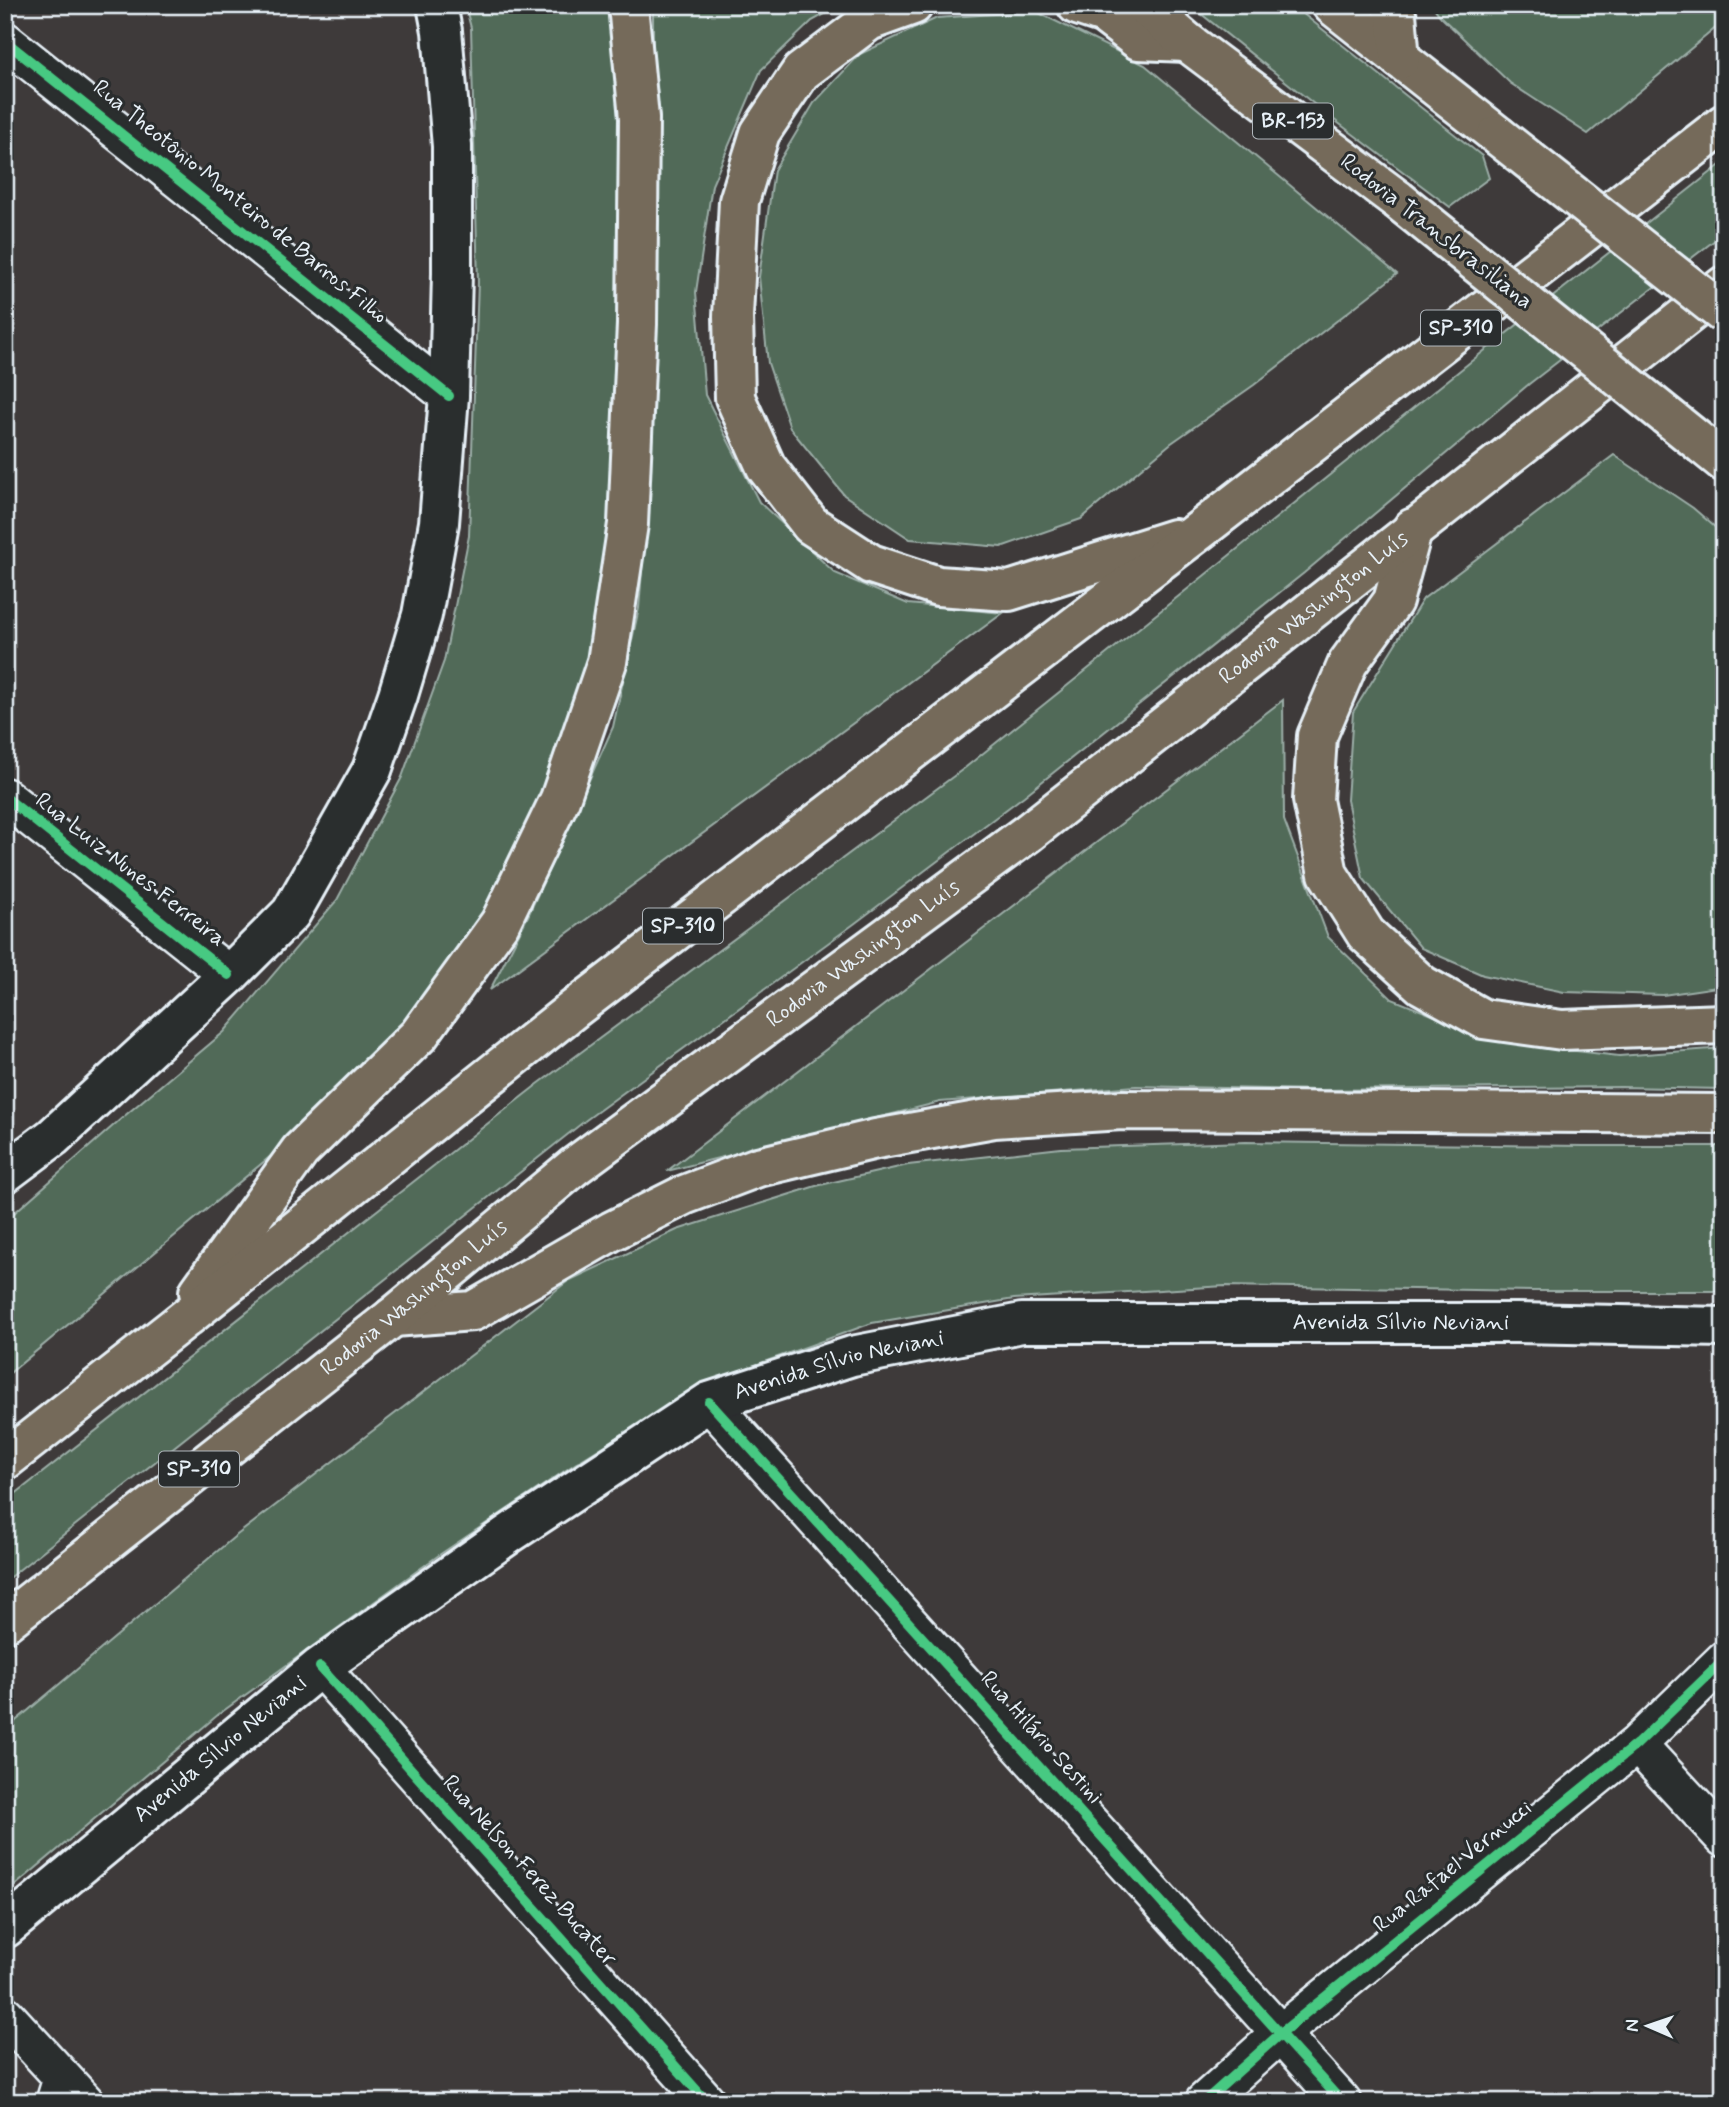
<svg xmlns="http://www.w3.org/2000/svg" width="1729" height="2107" viewBox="0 0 1729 2107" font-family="Mynerve,sans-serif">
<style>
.green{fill:#516a58;stroke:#9caea8;stroke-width:2}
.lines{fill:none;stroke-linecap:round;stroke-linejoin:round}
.service-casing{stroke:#e8f1f8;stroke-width:23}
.minor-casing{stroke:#e8f1f8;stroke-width:42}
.secondary-casing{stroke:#e8f1f8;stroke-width:44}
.motorway-casing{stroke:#e8f1f8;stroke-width:44}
.service{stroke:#2a2d2e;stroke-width:18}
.minor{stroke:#2a2d2e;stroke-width:37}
.secondary{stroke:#2a2d2e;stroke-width:38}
.motorway{stroke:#746a5a;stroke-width:38}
.motorway-bridge-casing{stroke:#e8f1f8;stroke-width:44;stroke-linecap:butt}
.motorway-bridge{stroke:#746a5a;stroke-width:38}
.cycleway-casing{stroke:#2a2d2e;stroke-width:15}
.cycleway{stroke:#46c982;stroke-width:10}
.labels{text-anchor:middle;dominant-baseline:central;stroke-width:6;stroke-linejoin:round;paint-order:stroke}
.shield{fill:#2a2d2e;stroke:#afb6bb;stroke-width:2}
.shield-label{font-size:21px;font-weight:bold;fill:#e8f1f8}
.street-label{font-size:23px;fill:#e8f1f8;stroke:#2a2d2e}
</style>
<rect width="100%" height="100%" fill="#3e3a3a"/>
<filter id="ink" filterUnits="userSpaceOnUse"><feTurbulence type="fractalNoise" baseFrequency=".0143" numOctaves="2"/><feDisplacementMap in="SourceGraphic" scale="14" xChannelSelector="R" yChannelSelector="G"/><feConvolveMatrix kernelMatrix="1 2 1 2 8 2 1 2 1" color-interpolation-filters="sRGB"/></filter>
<g filter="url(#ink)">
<path class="green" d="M465,5h143l12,103 6,265 -30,287 -48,136 -57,111 -116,157 -85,76 -285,237v-156l117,-103 102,-86 113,-132 65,-123 42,-116 25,-125 9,-254 -7,-254z
M653,5h188l-29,16 -51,49 -49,115 -16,107 9,103 54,107 76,71 73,31 95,9 -513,377 38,-74 85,-189 26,-119 13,-162 4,-152 -3,-123z
M1190,5h102l190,151 7,22 -39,29 -121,-91z
M1432,5h292v16l-136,113 -78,-51 -69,-66z
M1035,11l110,54 252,209 -143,111 -84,59 -89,75 -80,28 -91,-8 -66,-44 -54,-67 -22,-65 -9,-86 15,-107 40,-67 46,-49 77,-36z
M1724,162v71l-195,151 -225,189 -280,223 -170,128 -268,196 -581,461v-79l533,-418 428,-317 518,-416z
M1614,455l79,53 31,27v451l-61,9 -99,-3 -81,-17 -62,-27 -58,-70 -16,-78 6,-88 70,-113z
M1283,700l1,120 44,117 64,62 108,43 119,14 105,-8v41l-103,-2 -301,3 -184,-4 -196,16 -273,69z
M1246,1142l338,4h140v145h-190l-309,-5 -211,13 -142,24 -166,60 -125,77 -142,95 -220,159 -214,180v-164l228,-192 335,-257 109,-51 139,-44 92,-21 153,-17z"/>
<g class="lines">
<defs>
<path id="service" d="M45,2102l10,-33"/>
<path id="minor" d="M5,41l444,355
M5,797l224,178
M709,1402l633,700
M320,1667l387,435
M1637,1744l87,94
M5,2015l80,87
M1204,2102l77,-69 356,-289 87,-84"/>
<g id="secondary">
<path d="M5,1173l48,-36 176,-162 62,-62 81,-143 26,-75 24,-80 17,-92 10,-127 3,-123v-127l-10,-115 -5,-26"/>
<path id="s1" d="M5,1928l315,-261 189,-133 200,-132 143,-46 170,-33h493l209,4"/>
</g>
<g id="motorway">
<path d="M913,5l-44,16 -68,51 -41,61 -21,68 -6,115 2,82 31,69 45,58 60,39 67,22 71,5 165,-52"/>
<path d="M1077,5l27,9 34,26 49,2"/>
<path d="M1144,5l43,37 211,158"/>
<path d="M1332,5l165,130"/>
<path d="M1391,5l5,9 4,45"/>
<path d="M1703,445l21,17"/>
<path d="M1413,528l-20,73 -45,62 -31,73 -4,64 15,74 38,60 56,51 61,34 79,11 162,-6"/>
<path d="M199,1292l101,-141 119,-116 81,-112 60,-124 47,-137 21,-138 9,-200 2,-206 -11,-113"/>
<path d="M393,1317l80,-6 139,-80 72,-36 74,-28 118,-28 118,-21 128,-8 602,4"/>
<path d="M5,1460l167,-131 402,-320 625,-478 525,-407"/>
<path id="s2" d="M5,1622l388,-305 182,-151 453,-333 696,-547"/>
</g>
</defs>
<use href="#service" class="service-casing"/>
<use href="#minor" class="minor-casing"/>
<use href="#secondary" class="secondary-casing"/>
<use href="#motorway" class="motorway-casing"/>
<use href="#service" class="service"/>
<use href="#minor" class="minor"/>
<use href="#secondary" class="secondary"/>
<use href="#motorway" class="motorway"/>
<defs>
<path id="motorway-bridge" d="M1497,135l227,179
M1398,200l305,245"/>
</defs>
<use href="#motorway-bridge" class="motorway-bridge-casing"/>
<use href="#motorway-bridge" class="motorway-bridge"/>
<defs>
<path id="cycleway" d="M5,41l444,355
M5,797l224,178
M709,1402l633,700
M320,1667l387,435
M1204,2102l77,-69 356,-289 87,-84"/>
</defs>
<use href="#cycleway" class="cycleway-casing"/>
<use href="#cycleway" class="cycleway"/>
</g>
</g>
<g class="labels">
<g class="shield">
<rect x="1253" y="103.5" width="80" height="35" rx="5"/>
<rect x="1421" y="310.5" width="80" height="35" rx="5"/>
<rect x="643" y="908.5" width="80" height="35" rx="5"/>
<rect x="159" y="1451.5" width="80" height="35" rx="5"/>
</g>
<g class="shield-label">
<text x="1293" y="121">BR-153</text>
<text x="1461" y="328">SP-310</text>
<text x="683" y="926">SP-310</text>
<text x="199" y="1469">SP-310</text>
</g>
<g class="street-label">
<text transform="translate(240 202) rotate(39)">Rua Theotônio Monteiro de Barros Filho</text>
<text transform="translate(1436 232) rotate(38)">Rodovia Transbrasiliana</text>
<text stroke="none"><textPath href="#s2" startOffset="1656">Rodovia Washington Luís</textPath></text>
<text transform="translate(130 870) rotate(38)">Rua Luiz Nunes Ferreira</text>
<text stroke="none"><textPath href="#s2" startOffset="1088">Rodovia Washington Luís</textPath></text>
<text stroke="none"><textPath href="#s2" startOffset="522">Rodovia Washington Luís</textPath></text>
<text stroke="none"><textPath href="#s1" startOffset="1582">Avenida Sílvio Neviani</textPath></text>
<text stroke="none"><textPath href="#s1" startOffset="1015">Avenida Sílvio Neviani</textPath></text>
<text transform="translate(1041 1738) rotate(48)">Rua Hilário Sestini</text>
<text stroke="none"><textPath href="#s1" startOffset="280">Avenida Sílvio Neviani</textPath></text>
<text transform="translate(1453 1867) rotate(-39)">Rua Rafael Vernucci</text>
<text transform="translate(529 1871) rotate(48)">Rua Nelson Ferez Bucater</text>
</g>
</g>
<rect width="1729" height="2107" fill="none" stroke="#2a2d2e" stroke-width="28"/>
<rect x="14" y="14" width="1701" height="2079" fill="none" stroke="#e8f1f8" stroke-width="2.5" filter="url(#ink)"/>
<g transform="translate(1648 2026) rotate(272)" stroke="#2a2d2e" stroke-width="5" paint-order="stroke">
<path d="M0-5L12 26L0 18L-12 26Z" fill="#e8f1f8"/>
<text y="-10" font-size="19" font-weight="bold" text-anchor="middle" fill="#e8f1f8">N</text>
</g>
</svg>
